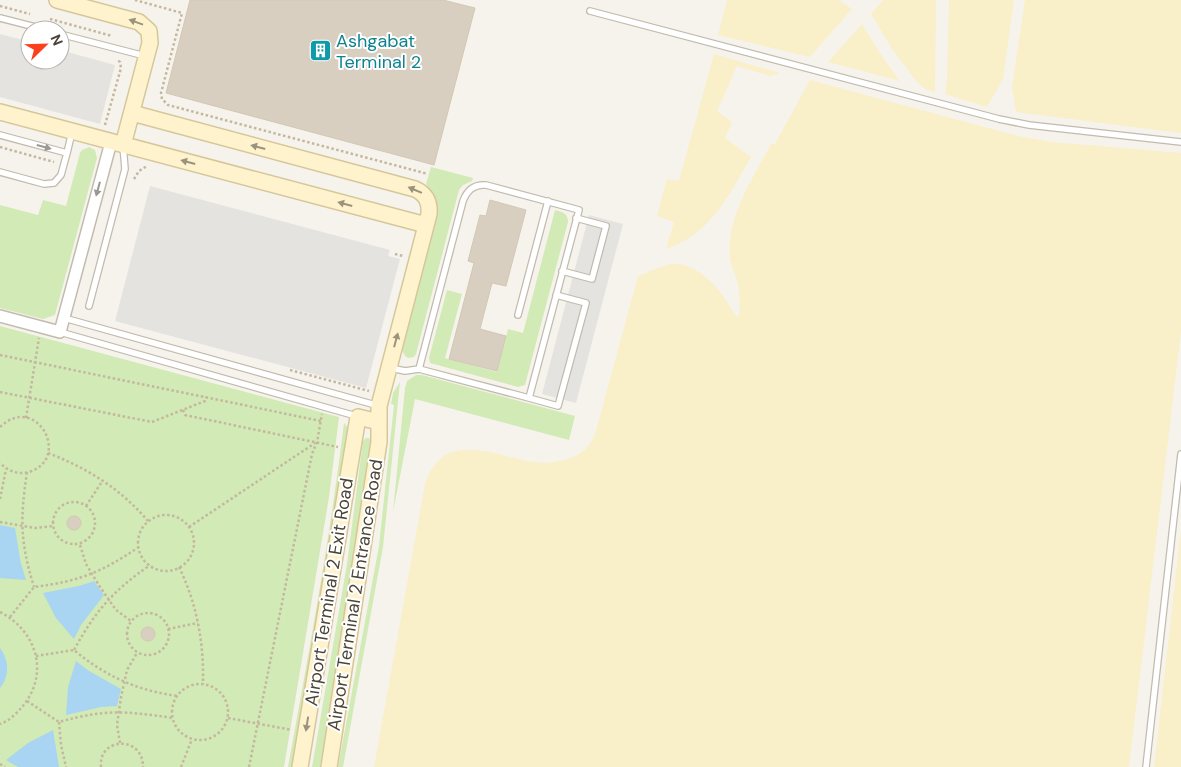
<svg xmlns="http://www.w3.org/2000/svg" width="1181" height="767" viewBox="0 0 1181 767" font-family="'DM Sans',sans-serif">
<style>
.green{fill:#d2eab5}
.sand{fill:#f9efc9}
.parking{fill:#e5e3e0}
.water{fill:#a9d4f2}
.building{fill:#d8cfc1;stroke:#d3c7b4}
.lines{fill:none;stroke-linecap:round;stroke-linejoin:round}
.lane-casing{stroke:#c2bbae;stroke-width:8}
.street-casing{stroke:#c2bbae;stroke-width:14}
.secondary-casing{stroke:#d6c79b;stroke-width:18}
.path{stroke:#c4b79f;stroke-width:2.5;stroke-dasharray:2.5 2.5;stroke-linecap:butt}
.lane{stroke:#fff;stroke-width:5.5}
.street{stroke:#fff;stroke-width:11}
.secondary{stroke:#fff3cd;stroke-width:15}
.oneway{fill:#9c937c}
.oneway2{fill:#9c9892}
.labels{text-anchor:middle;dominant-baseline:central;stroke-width:4;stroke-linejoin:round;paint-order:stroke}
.culture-label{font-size:18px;fill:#0d838f;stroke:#fff;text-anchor:start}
.street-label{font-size:18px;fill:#4b4439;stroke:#fff}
</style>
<rect width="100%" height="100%" fill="#f6f3ec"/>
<path class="green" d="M89,147l6,3 2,8 -42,157 -12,4 -43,-11v-103l38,10 5,-15 23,6 14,-53 2,-3z
M431,167l42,11 -1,3 -9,4 -4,5 -43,164 -2,3 -6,1 -3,-2 -3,-6 36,-137 -4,-19 -8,-10z
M555,210c7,2 13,3 13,12l-43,163 -7,2 -88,-24 -1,-5 18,-68 15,4 -17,64 52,14 11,-43 15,4z
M0,326l339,91 -10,80 -45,270h-284z
M416,375h6l153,41 -6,24 -154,-41 -22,113 12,-124 2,-7z
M400,382l-17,165 -40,220h-5l41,-221 15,-141 -3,-1 2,-11z
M344,423l4,5c-14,114 -35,226 -55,339h-5c21,-115 42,-229 56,-344z
M366,438h3l2,4c-13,109 -32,217 -51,325h-8l35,-203 16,-123z"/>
<path class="sand" d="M727,0h112l13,9 -42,48 -92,-22z
M883,0h53l-1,92 -10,-3 -8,-7 -24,-32 -22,-36z
M949,0h65l-11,79 -16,28 -42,-13 2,-14z
M1025,0h156v133l-165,-21 -4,-25z
M862,24l21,34 17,23 -72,-19z
M714,54l66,19 -10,3 -33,-10 -20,45 15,11 -7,16 26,19c-22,38 -40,77 -85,92l8,-27 -17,-6 10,-37 12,2z
M810,80l208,56 34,6 129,11v179l-52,435h-755l51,-283c19,-56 68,-28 109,-22 12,2 23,0 34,-3 15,-5 23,-14 28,-28l42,-155c11,-4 22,-10 34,-12 17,-2 39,15 49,29 6,8 11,18 17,25 3,-12 2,-25 -1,-38 -2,-7 -6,-14 -7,-22 -4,-41 23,-79 41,-114h4z
M1181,529v238h-27z"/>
<path class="parking" d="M0,34l30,8v18h30v-10l55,15 -15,59 -100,-27z
M150,186l240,64 -2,6 12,3 -34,129 -251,-67z
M589,215l34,9 -47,179 -34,-9z"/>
<path class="water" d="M0,525l15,3 6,36 5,16 -26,-2z
M94,581l10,14 -23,30 -7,14 -18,-21 -13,-25 36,-7z
M0,648c9,12 10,28 0,40z
M76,661l13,10 32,18 -4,17 -16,1 -35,8 2,-28z
M53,730l6,37h-41l-12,-7 22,-17z"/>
<path class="building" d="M190,0h253l32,8 -41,157 -268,-72z
M490,200l36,10 -20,76 -14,-3 -12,46 26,7 -9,35 -48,-12 25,-96 -6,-2 12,-46 6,1z
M67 523a7 7 0 1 1 14 0a7 7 0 1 1-14 0Z
M141 634a7 7 0 1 1 14 0a7 7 0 1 1-14 0Z"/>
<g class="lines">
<defs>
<path id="lane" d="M590,11l409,108 30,6 152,17
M0,18l47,12
M60,34l85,22
M0,135l67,18 5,-21
M0,172l44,12 10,-1 7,-8 6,-22
M562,271l30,8 14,-53 -30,-8
M89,306l36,-137 -2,-24
M518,315l30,-114
M64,318l315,88
M60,332l296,84
M391,368l14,3 14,-2 110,29 50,-188 -93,-25c-12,-1 -19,5 -23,16l-44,168
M529,398l29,8 28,-103 -30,-8
M1146,767l35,-313"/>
<path id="street" d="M0,316l60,16 51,-190"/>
<path id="secondary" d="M57,0l82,22 10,9 1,12 -27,102
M0,112l426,113
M132,113l283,76c11,5 15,13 14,25l-50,192v36l-50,325
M300,767l58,-350 21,5"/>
</defs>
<use href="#lane" class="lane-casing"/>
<use href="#street" class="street-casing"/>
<use href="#secondary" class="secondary-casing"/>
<path class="path" d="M135,0l47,13 -21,80 1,6 6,6 260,69
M0,6l30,8
M50,19l62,17
M105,125l16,-57 -1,-6 -3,-2
M0,147l54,15
M134,179l5,-8 8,-5
M395,254l8,2
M0,355l321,66
M290,370l79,21
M0,392l152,30 53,-21 1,-4
M183,410l2,5 153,32
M26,418l13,-80
M0,427c37,-35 72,32 29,45 -11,3 -21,-1 -29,-9
M48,453c39,15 73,36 100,68
M27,472c-7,48 -7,69 7,115
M0,499l6,-30
M53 523a21 21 0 1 1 42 0a21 21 0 1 1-42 0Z
M86,506l17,-26
M138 543a28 28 0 1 1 56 0a28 28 0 1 1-56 0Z
M0,522l35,6 18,-2
M189,527l126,-84
M80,545l6,19 14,23 16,23 15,11
M179,567c18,37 25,76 24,117
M0,612c37,19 50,62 22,95 -6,7 -13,14 -22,17
M127 634a21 21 0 1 1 42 0a21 21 0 1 1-42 0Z
M10,617l24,-30c46,-6 66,-14 105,-40
M168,629l30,-6
M74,650c22,-40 39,-59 76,-85
M36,656l38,-6c31,26 64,41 104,46
M172 712a28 28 0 1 1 56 0a28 28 0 1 1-56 0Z
M27,701l32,21c46,-13 67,-11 114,-4
M228,718l64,12
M59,722l2,23 5,22
M120,743l-3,-18 4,-28 6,-27 10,-17
M0,764l5,3
M101,767c-3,-30 42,-32 42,0
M181,767l11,-28
M249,767l63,-313 5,-12 5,-28"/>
<use href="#lane" class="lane"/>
<use href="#street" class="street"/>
<use href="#secondary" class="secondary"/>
</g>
<defs><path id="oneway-solid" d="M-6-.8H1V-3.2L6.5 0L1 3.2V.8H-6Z" transform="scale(1.25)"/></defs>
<g class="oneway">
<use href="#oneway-solid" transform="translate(136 22) rotate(-160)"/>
<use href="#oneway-solid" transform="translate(258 147) rotate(-165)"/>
<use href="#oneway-solid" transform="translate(188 162) rotate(-165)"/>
<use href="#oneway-solid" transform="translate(415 190) rotate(-157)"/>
<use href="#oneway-solid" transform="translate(345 204) rotate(-165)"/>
<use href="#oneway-solid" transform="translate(396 340) rotate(-75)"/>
<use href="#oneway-solid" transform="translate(307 724) rotate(99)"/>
</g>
<g class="oneway2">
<use href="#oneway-solid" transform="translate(44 147) rotate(15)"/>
<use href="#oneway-solid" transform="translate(98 189) rotate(105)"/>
</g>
<defs>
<symbol id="building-square" viewBox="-11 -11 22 22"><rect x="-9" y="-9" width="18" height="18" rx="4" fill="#0f9aa8" stroke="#fff"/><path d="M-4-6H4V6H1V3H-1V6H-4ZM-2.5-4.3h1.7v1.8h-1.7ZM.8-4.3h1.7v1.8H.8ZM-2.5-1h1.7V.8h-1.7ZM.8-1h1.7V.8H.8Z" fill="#fff"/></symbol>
</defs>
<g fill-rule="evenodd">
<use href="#building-square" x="308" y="38" width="25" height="25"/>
</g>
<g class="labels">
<g class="culture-label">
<text x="336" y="41">Ashgabat<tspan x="336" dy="21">Terminal 2</tspan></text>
</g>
<g class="street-label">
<text transform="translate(329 592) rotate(-81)">Airport Terminal 2 Exit Road</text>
<text transform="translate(355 595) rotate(-81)">Airport Terminal 2 Entrance Road</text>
</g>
</g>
<g transform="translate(45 45) rotate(67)"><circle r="24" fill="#ffffff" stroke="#b7b4b0"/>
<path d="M0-4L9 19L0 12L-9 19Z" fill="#fc3f1d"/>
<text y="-8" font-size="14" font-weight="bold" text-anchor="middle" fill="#4b4439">N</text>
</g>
</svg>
